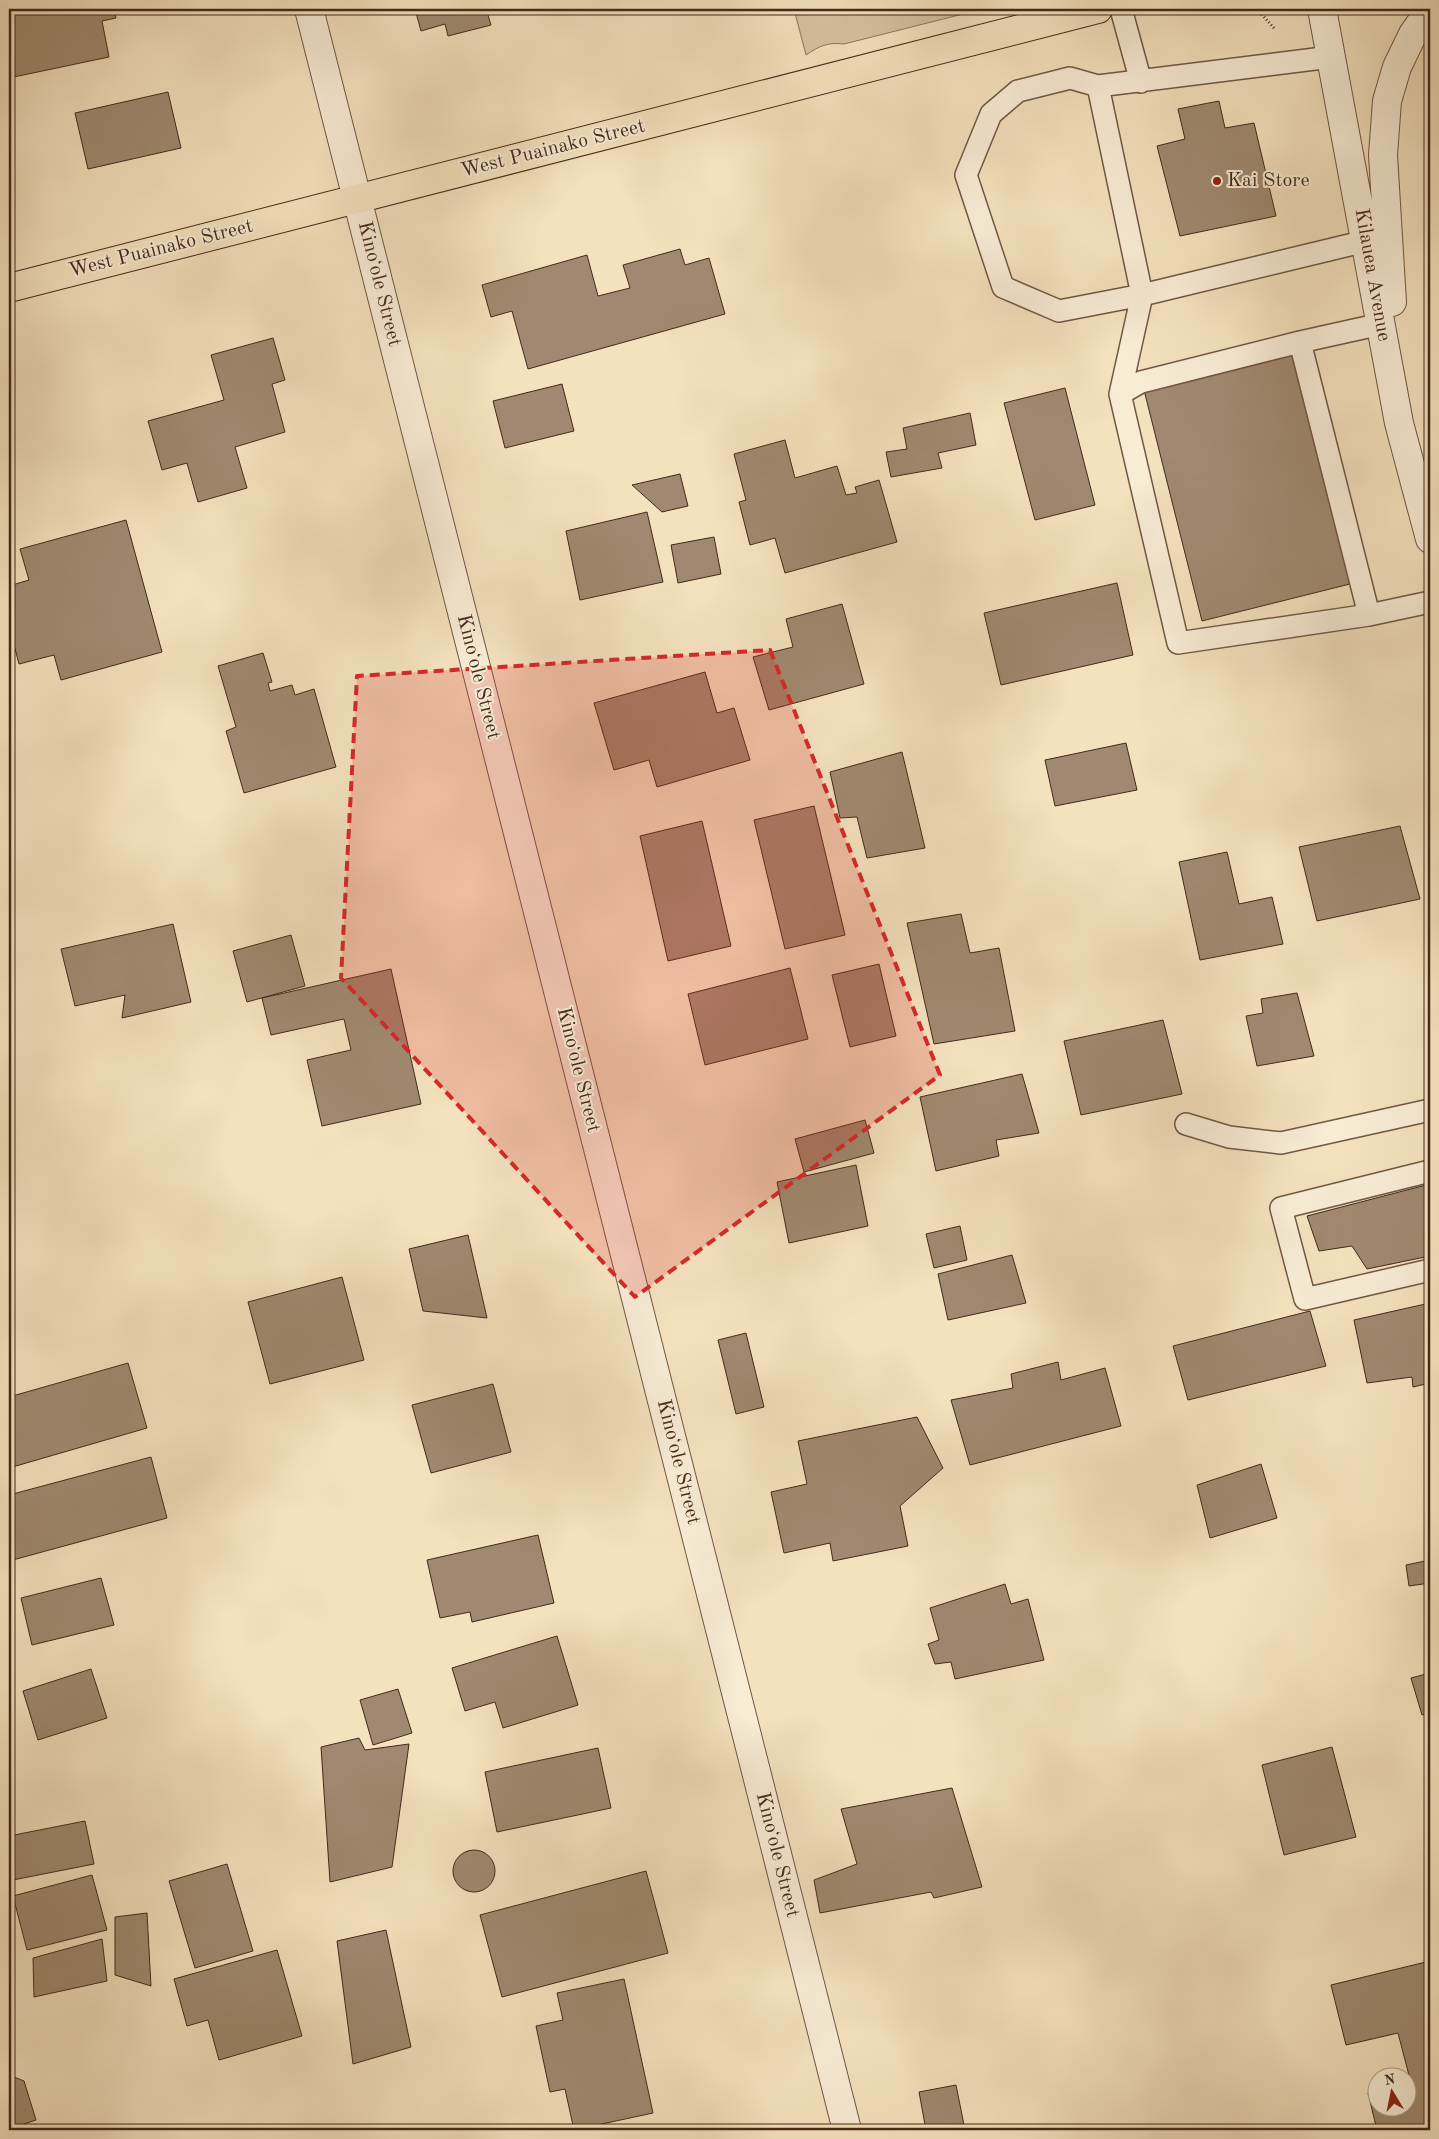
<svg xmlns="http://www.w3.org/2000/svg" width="1439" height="2139" viewBox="0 0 1439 2139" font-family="'Old Standard TT',serif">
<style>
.green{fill:#d6c2a2;stroke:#8d765e}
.building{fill:#a08970;stroke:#44291b}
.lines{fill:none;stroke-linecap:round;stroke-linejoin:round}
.service-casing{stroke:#705744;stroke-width:24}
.tertiary-casing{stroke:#705744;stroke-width:30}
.trunk-casing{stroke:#44291b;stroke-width:30}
.path{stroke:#44291b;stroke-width:3;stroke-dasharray:1 2.5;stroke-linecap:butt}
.service{stroke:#f8ecd5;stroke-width:21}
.tertiary{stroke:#f8ecd5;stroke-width:28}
.trunk{stroke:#f4e1be;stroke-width:28}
.marked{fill:#d62828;fill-opacity:0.2;stroke:#d62828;stroke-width:4;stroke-dasharray:10 6;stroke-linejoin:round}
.poi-dot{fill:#8f2418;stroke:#f8ecd5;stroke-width:2}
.labels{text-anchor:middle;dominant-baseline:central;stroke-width:4;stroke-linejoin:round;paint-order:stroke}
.street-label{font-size:20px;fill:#44291b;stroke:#f8ecd5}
.poi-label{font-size:20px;fill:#44291b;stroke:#f8ecd5;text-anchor:start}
</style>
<rect width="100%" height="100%" fill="#f4e1be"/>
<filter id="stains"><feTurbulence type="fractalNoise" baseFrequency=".004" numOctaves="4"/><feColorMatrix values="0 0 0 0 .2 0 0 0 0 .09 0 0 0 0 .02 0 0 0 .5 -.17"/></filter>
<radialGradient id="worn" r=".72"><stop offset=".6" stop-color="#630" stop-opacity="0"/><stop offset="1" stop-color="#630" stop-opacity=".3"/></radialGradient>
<path class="green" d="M794,9h189l-139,35c-16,-2 -25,2 -38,11z"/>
<path class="building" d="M9,9h105l2,9 -14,3 7,36 -100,21z
M415,9h84l-12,3 4,13 -43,11 -3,-12 -24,7z
M168,92l13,56 -93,21 -13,-56z
M1219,101l6,27 29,-5 22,93 -96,20 -23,-90 28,-7 -7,-30z
M680,249l5,16 24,-7 16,56 -197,55 -16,-58 -21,6 -9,-32 105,-30 11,41 32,-8 -7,-23z
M273,338l12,42 -13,4 13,48 -50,15 12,41 -49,14 -11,-39 -25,7 -14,-49 76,-21 -13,-45z
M1296,352l58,231 -152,38 -58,-231z
M562,384l12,47 -69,17 -12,-47z
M1065,388l30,117 -60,15 -31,-117z
M970,413l6,32 -38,8 4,15 -51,9 -5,-25 21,-3 -4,-21z
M785,440l10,38 42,-12 9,29 11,-2 -2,-6 24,-7 18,62 -112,31 -10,-35 -25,7 -11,-43 7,-2 -12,-46z
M680,474l8,32 -26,6 -30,-27z
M647,512l16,70 -83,18 -14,-69z
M126,520l36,132 -101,28 -7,-25 -35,9 -10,-38v-40l20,-6 -9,-31z
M714,537l7,37 -43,9 -7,-38z
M1117,583l16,72 -132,30 -17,-72z
M842,604l22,80 -95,26 -16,-53 40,-10 -7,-28z
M263,653l9,29 -4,1 2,8 22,-6 3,10 19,-6 22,78 -92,26 -18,-62 10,-4 -18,-61z
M705,672l12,41 17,-5 16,52 -93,27 -8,-27 -35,10 -20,-67z
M1126,743l11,47 -82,16 -10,-46z
M902,752l23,96 -58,10 -10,-41 -17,1 -10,-46z
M814,806l31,129 -60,14 -31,-129z
M702,821l29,125 -63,15 -28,-125z
M1400,826l20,73 -103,22 -18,-74z
M1227,852l12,52 33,-7 11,47 -83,16 -21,-98z
M961,914l9,39 29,-5 16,83 -81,13 -27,-121z
M173,924l18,78 -69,16 3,-23 -50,11 -14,-57z
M291,935l14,51 -58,16 -14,-51z
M879,964l17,72 -46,11 -18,-72z
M790,968l18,71 -103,26 -17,-71z
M391,969l30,135 -99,22 -15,-66 44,-10 -7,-31 -73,16 -9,-37z
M1297,993l17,63 -57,10 -11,-50 17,-3 -2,-14z
M1163,1020l19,74 -101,21 -17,-74z
M1022,1074l17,59 -43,7 3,16 -63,15 -16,-74z
M865,1120l9,33 -70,19 -9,-33z
M856,1165l12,61 -79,17 -12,-61z
M1430,1184v72l-63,13 -15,-23 -33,5 -12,-35z
M960,1226l7,34 -33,8 -8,-34z
M468,1235l19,83 -64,-7 -14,-62z
M1012,1255l14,48 -78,17 -10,-46z
M342,1277l22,83 -94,24 -22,-82z
M1430,1303v80l-17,4 -1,-10 -45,6 -13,-63z
M1310,1311l16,55 -138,34 -15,-54z
M746,1333l18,74 -28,7 -18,-74z
M1058,1362l3,18 44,-12 16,58 -151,39 -19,-65 62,-12 -2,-14z
M128,1363l19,65 -138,40v-71z
M493,1384l18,68 -80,21 -19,-68z
M917,1417l26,51 -43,38 8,40 -75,15 -3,-18 -46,10 -13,-61 36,-8 -9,-43z
M151,1457l16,61 -158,43v-66z
M1261,1464l16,54 -67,20 -13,-53z
M538,1535l16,68 -82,19 -2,-10 -30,6 -13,-58z
M1430,1560v8l-2,1 2,14 -21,3 -3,-21z
M101,1578l13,47 -82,20 -11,-47z
M1005,1584l6,20 17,-5 16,61 -89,19 -4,-17 -16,2 -7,-20 11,-4 -9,-32z
M557,1636l21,69 -75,23 -8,-26 -30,9 -13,-43z
M91,1669l16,49 -69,22 -15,-49z
M1430,1673v39l-8,3 -11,-37z
M398,1689l14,44 -39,12 -13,-45z
M359,1738l6,12 44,-6 -17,123 -62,15 -9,-135z
M1332,1747l24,90 -72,18 -22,-90z
M598,1748l13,60 -114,24 -12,-60z
M952,1788l30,99 -48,11 -3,-6 -111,21 -6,-33 43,-16 -16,-55z
M85,1821l9,43 -81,16 -4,-20v-24z
M453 1871a21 21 0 1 1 42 0a21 21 0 1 1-42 0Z
M227,1864l26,87 -58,17 -26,-87z
M646,1871l22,82 -166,44 -22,-82z
M92,1875l15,55 -80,20 -14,-54z
M147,1913l4,73 -36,-11v-58z
M386,1930l25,117 -58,17 -16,-123z
M102,1939l5,42 -73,16 -1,-39z
M277,1950l25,86 -83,24 -11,-40 -21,6 -13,-47z
M1430,1961v169h-53l-9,-37 8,-2v15h30v-22l5,-1 -13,-50 -52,12 -15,-60z
M624,1979l29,134 -79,17 -9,-41 -15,3 -14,-66 27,-6 -6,-27z
M9,2075l15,6 12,39 -27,9z
M956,2085l9,45h-39l-7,-38z"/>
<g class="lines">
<defs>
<path id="service" d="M1121,9l20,73
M1098,86l-28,-8 -52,13 -27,23 -25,61 37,112 56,24 83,-16 224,-54
M1300,342l-159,40 -21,12 58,249 191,-28 61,-13
M1120,394l22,-99 -44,-209 233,-29
M1369,615l-69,-273 81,-18
M1186,1124l43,13 52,6 149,-33
M1430,1171l-149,37 24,91 125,-29"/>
<path id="tertiary" d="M309,9l538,2121
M1322,9l77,414 31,116
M1392,302l-9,-147 4,-54 10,-34 16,-33 17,-24"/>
<path id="trunk" d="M9,288l1089,-279"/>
</defs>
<use href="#service" class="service-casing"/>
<use href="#tertiary" class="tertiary-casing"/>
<use href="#trunk" class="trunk-casing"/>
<path class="path" d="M1257,9l17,19"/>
<use href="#service" class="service"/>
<use href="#tertiary" class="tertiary"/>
<use href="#trunk" class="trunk"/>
</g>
<path class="marked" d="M770,650l170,425 -305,222 -294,-319 16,-302z"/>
<circle class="poi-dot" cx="1217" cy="181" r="5"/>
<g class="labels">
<g class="street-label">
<text transform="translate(553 149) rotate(-14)">West Puainako Street</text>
<text transform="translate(161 249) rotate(-14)">West Puainako Street</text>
<text transform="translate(1372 275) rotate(80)">Kilauea Avenue</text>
<text transform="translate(379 284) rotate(76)">Kinoʻole Street</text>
<text transform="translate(478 677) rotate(76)">Kinoʻole Street</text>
<text transform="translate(578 1070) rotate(76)">Kinoʻole Street</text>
<text transform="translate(678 1462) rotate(76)">Kinoʻole Street</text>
<text transform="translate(777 1855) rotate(76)">Kinoʻole Street</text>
</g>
<g class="poi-label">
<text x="1227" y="181">Kai Store</text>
</g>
</g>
<rect width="1439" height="2139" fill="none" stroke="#f4e1be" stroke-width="30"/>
<rect x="10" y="10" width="1419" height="2119" fill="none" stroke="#44291b" stroke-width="2.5"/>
<rect x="15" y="15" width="1409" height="2109" fill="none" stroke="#44291b"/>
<g transform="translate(1392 2092) rotate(350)"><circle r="24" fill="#f8ecd5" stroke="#b09e8b"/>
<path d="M0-4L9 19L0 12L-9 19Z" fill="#8f2418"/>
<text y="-8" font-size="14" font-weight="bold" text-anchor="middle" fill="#44291b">N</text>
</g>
<rect width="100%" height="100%" filter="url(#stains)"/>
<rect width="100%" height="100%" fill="url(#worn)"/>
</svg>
